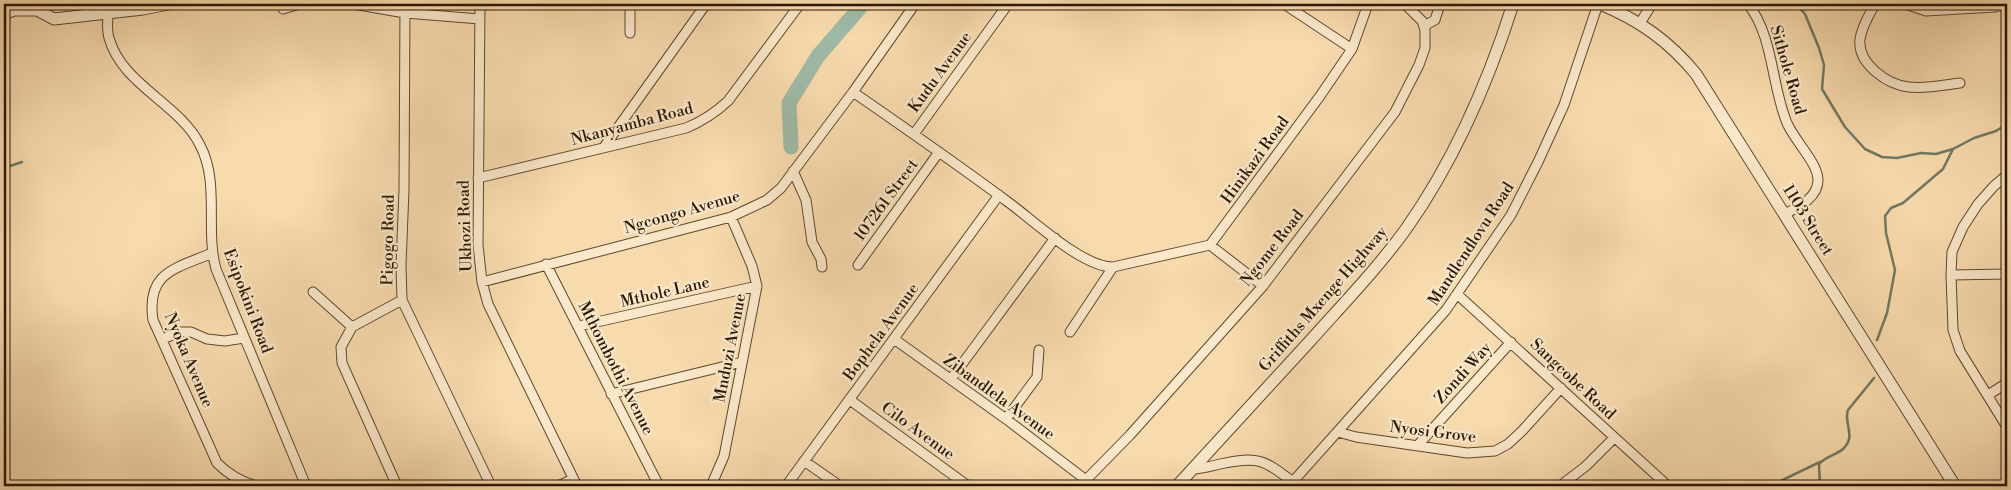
<svg xmlns="http://www.w3.org/2000/svg" width="2011" height="490" viewBox="0 0 2011 490" font-family="'Libre Bodoni',serif">
<style>
.lines{fill:none;stroke-linecap:round;stroke-linejoin:round}
.stream{stroke:#707965;stroke-width:2.5}
.river{stroke:#9ebba7;stroke-width:15}
.minor-casing{stroke:#5e482e;stroke-width:11}
.tertiary-casing{stroke:#5e482e;stroke-width:13}
.minor{stroke:#fae8ca;stroke-width:9}
.tertiary{stroke:#fae8ca;stroke-width:11}
.labels{text-anchor:middle;dominant-baseline:central;stroke-width:4.5;stroke-linejoin:round;paint-order:stroke}
.street-label{font-size:16px;fill:#2a1703;stroke:#fae8ca}
</style>
<rect width="100%" height="100%" fill="#f8dbad"/>
<filter id="stains"><feTurbulence type="fractalNoise" baseFrequency=".004" numOctaves="4"/><feColorMatrix values="0 0 0 0 .2 0 0 0 0 .09 0 0 0 0 .02 0 0 0 .5 -.17"/></filter>
<radialGradient id="worn" r=".72"><stop offset=".6" stop-color="#630" stop-opacity="0"/><stop offset="1" stop-color="#630" stop-opacity=".3"/></radialGradient>
<g class="lines">
<path class="stream" d="M1796,4l9,10 14,34 5,17 -2,24 23,38 20,22 17,8 15,1 24,-5 15,1 17,-5 21,-11 22,-7 11,-7
M4,168l18,-6
M1877,340l10,-27 8,-43 -9,-37 -1,-17 6,-8 12,-5 40,-34 10,-20
M1770,486l50,-24
M1820,486l-1,-22c6,-7 17,-9 24,-15 14,-13 0,-26 5,-39l26,-32"/>
<path class="river" d="M791,147l-2,-44 29,-47 45,-52"/>
<defs>
<path id="minor" d="M109,4c-1,10 -3,24 0,34 13,47 70,65 91,107 20,38 5,84 16,124l90,217
M353,4l52,9 75,6
M405,4l-1,186 -3,75 1,35 89,186
M480,4l-2,241 4,37 6,22 89,182
M630,4v29
M1284,4l68,45
M1748,4c26,33 23,81 39,119 7,17 31,40 31,57 0,18 -20,27 -33,34
M1875,4c-6,11 -13,22 -15,35 -3,25 28,46 49,48 16,2 35,-2 51,-4
M1905,4l21,7 69,-4 12,-3
M283,9l17,-5
M1640,23l12,-19
M1424,26l11,-6 5,-16
M853,92c52,36 104,72 155,110 25,18 74,65 105,65l97,-22 110,-149 32,-47 16,-45
M914,134l94,-130
M604,147l102,-143
M793,171l13,29 6,42 9,17 1,8
M2007,175l-13,11 -16,18 -15,23 -11,25 -1,23 2,55 7,21 47,76
M478,178l208,-50c17,-7 29,-15 42,-27l72,-97
M1210,245l53,41
M212,253c-37,16 -66,19 -59,67l64,143c12,12 24,19 40,23
M546,264l113,222
M858,265l81,-113
M1951,275l56,-1
M482,282l249,-65 36,-17 14,-12 72,-96 62,-88
M313,292l39,35
M1458,295l210,191
M579,326l178,-40
M1070,332l43,-65
M162,339l18,-7h11l16,7 18,2 19,-3
M894,339l112,80 80,61
M951,379l104,-141
M611,394l131,-32
M1988,395l19,-12
M850,400l118,86
M1006,419l31,-42 2,-27
M1338,432l18,5 111,16 28,-2 13,-7 14,-13 39,-43
M1418,445l93,-103
M804,461l36,25
M1193,469c10,0 18,-3 27,-5 38,-8 43,-5 73,18
M397,486l-55,-123 -1,-16 11,-20 50,-27
M558,486l15,-7
M711,486l13,-30 33,-170 -5,-20 -21,-49
M786,486l213,-291
M1080,486l50,-51 133,-149 132,-174 24,-47 6,-17v-18l-3,-9 -17,-17
M1289,486l157,-176 65,-95 27,-53 26,-57 34,-101
M1560,486l26,-20 28,-28"/>
<path id="tertiary" d="M1600,4c39,16 69,37 96,70l259,412
M4,14l10,-4h23l17,9 89,-10 25,-5
M1177,486c44,-48 89,-97 133,-145 33,-37 67,-72 96,-112 48,-68 82,-146 107,-225"/>
</defs>
<use href="#minor" class="minor-casing"/>
<use href="#tertiary" class="tertiary-casing"/>
<use href="#minor" class="minor"/>
<use href="#tertiary" class="tertiary"/>
</g>
<g class="labels">
<g class="street-label">
<text transform="translate(1788 70) rotate(74)">Sithole Road</text>
<text transform="translate(940 72) rotate(-54)">Kudu Avenue</text>
<text transform="translate(632 124) rotate(-15)">Nkanyamba Road</text>
<text transform="translate(1255 160) rotate(-54)">Hinikazi Road</text>
<text transform="translate(886 200) rotate(-54)">107261 Street</text>
<text transform="translate(682 212) rotate(-16)">Ngcongo Avenue</text>
<text transform="translate(1808 220) rotate(58)">1103 Street</text>
<text transform="translate(465 226) rotate(-92)">Ukhozi Road</text>
<text transform="translate(388 240) rotate(-89)">Pigogo Road</text>
<text transform="translate(1471 244) rotate(-57)">Mandlendlovu Road</text>
<text transform="translate(1272 248) rotate(-52)">Ngome Road</text>
<text transform="translate(665 292) rotate(-13)">Mthole Lane</text>
<text transform="translate(1323 299) rotate(-49)">Griffiths Mxenge Highway</text>
<text transform="translate(248 301) rotate(69)">Esipokini Road</text>
<text transform="translate(881 332) rotate(-54)">Bophela Avenue</text>
<text transform="translate(730 348) rotate(-79)">Mnduzi Avenue</text>
<text transform="translate(189 360) rotate(67)">Nyoka Avenue</text>
<text transform="translate(616 368) rotate(63)">Mthombothi Avenue</text>
<text transform="translate(1463 373) rotate(-48)">Zondi Way</text>
<text transform="translate(1573 379) rotate(43)">Sangcobe Road</text>
<text transform="translate(999 397) rotate(36)">Zibandlela Avenue</text>
<text transform="translate(918 431) rotate(36)">Cilo Avenue</text>
<text transform="translate(1433 432) rotate(7)">Nyosi Grove</text>
</g>
</g>
<rect width="2011" height="490" fill="none" stroke="#f8dbad" stroke-width="20"/>
<rect x="5" y="5" width="2001" height="480" fill="none" stroke="#2a1703" stroke-width="2.5"/>
<rect x="10" y="10" width="1991" height="470" fill="none" stroke="#2a1703"/>
<rect width="100%" height="100%" filter="url(#stains)"/>
<rect width="100%" height="100%" fill="url(#worn)"/>
</svg>
